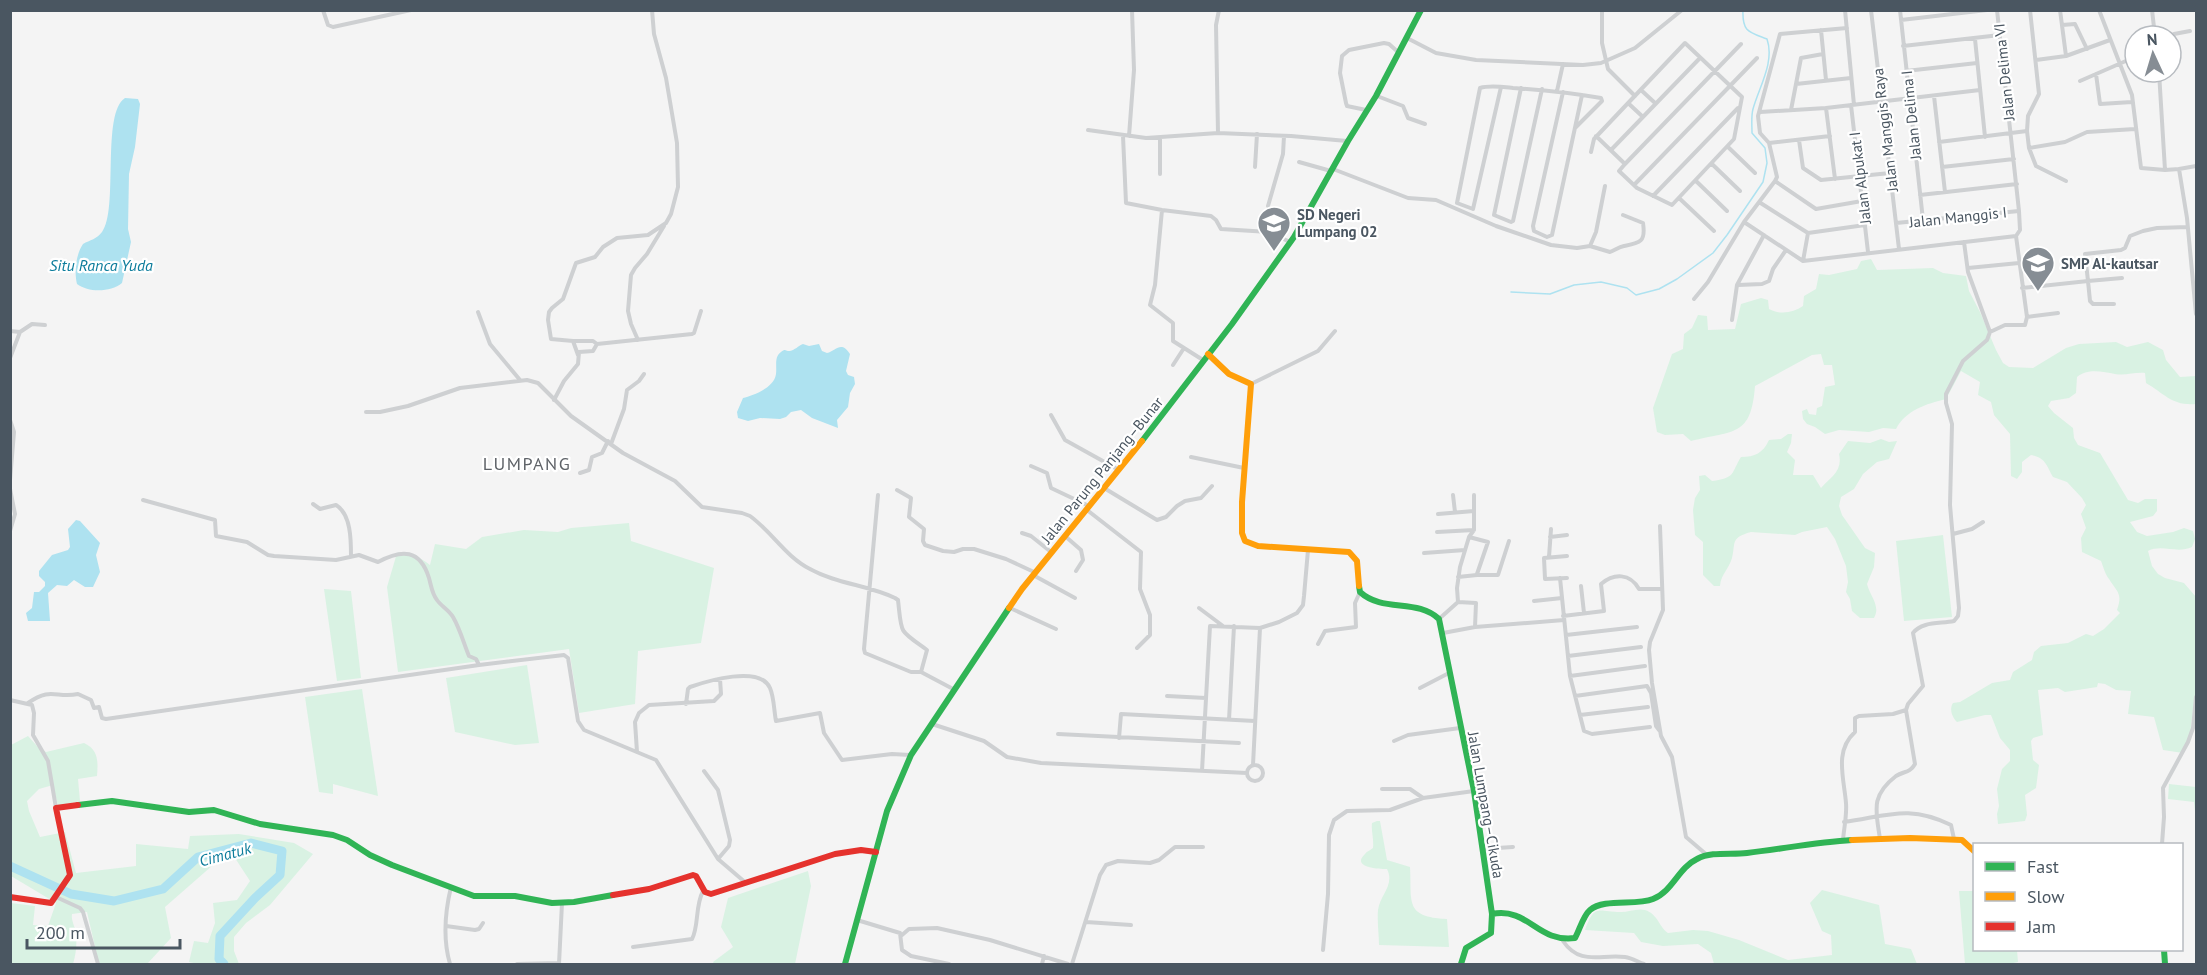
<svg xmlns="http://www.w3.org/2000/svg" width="2207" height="975" viewBox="0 0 2207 975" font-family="'PT Sans',sans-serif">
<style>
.green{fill:#d9f2e3}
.water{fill:#aee2f0}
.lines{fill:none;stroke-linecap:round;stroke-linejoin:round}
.stream{stroke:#aee2f0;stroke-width:1.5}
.river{stroke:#aee2f0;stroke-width:9}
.street{stroke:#ced0d2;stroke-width:4}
.fast{stroke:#30b455;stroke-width:6}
.slow{stroke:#ff9f0a;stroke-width:6}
.jam{stroke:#e5322d;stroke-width:6}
.labels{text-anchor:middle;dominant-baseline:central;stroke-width:4.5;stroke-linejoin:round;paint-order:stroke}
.street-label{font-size:15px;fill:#4a5661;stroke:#fff}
.poi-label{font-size:15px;font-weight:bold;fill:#4a5661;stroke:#fff;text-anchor:start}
.water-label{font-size:16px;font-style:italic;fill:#0c7c9b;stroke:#fff}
.quarter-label{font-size:18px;letter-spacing:1.5px;fill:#5f6368;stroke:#fff}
</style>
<rect width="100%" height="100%" fill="#f4f4f4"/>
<path class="green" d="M1871,259l6,11 56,-2 10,5 23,3 3,15 11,21 16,38 7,13 6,4 24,1 33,-20 13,-4 37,-2 11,5 21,-5 15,8 3,10 14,17 16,-1v28c-24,2 -31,-10 -50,-21l-1,-10c-10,-1 -20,3 -30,1 -12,-2 -27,-6 -38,3l-1,16 -7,5 -18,3 -3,5 6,7 19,15 1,10 4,7 22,8 28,47 10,3 7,-4h12v12l-4,5 -23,6 7,10 10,4 26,-4 11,-4 9,3 2,8 -3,8c-15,7 -30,-3 -44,4l4,15 6,8 7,4 19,5 12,14v102l-2,1 -4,35 -7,18 -20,-3 -9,-33 -26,-3 3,-23 -15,-1 -11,-6 -7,-1 -1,4 -32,5 -7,-4 -20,2 5,45 -10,3 -2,3 2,19 6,5 -3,23 -11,7 2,20 -2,6 -27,3 -1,-10 2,-8 -2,-17 5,-20 8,-8v-11l-10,-12 -9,-23h-6l-28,7c-5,-5 -8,-13 -4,-19l7,-1 32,-19 18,-3 3,-8 19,-12 2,-8 7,-6 27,-3 18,-9 7,2 11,-7 16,-16 -3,-3c6,-17 0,-18 -8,-31 -4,-5 -6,-13 -8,-18l-19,-9 -1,-14 5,-10 -5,-14 5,-9 -4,-7 -15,-16 -14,-5c-6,-11 -8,-20 -22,-22l-9,7v10l-5,7 -6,-3 -1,-42 -16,-19 -3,-13 -13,-7 2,-13 -19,-11 -15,28c-20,5 -40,11 -50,30l-13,-1 -14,4 -30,-2 -14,4 -10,-7 -8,-3 -4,-5 -1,-8 5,-2 2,5 7,1 1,-7 5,-2 3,-19 10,-2 -3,-20h-8l-3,-11 -9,1 -57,31c-4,51 -20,44 -64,55l-8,-7 -18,1 -8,-3 -4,-24 19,-54 11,-5 1,-15 8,-6 6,-13 9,1 1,14 27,-1 6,-25 20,-6 7,2 1,9c11,6 24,4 34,-3l1,-10 12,-7 3,-15 10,1 28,-6 4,-8z
M1788,434h4l-1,9 -4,9 8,8 -2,15h20l8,13c10,-11 22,-17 18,-34l9,-13 22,2 11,-4 8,3 8,-1 -8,18 -12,3 -14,12 -9,15 -13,8 -2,9 3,9 23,33 10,5 -1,14 -7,17c3,12 14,22 7,34h-14l-8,-7 -2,-12 -4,-7 2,-10 -2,-16 -11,-27 -8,-12 -25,5 -7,3 -44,-3c-21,6 -15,10 -19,26 -3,11 -11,16 -12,28h-6l-11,-11v-33l-8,-7 -2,-25 2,-12 5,-8 -1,-14 6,-1 7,6c24,-3 19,-8 29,-24 14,0 22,-4 28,-17l12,-1z
M629,523l2,18 83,27 -13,75 -63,8 -3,53 -56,9 -10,-64 -171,23 -11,-85 10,-34c14,-1 22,4 33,12l5,-21 31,5 16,-12 42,-7 34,2 13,-4z
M1943,535l9,82 -48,4 -8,-80z
M324,589l27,2 10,87 -24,3z
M527,665l12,78 -24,2 -60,-13 -9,-54z
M362,689l16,107 -45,-12v10l-14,-2 -14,-95z
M28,736l9,10 9,6 38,-9c15,7 14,19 13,33l-19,3 2,22 -22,5 -5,-21 -14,4 -12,12 2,10 11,26 25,-5 11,41 60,-7v-22l52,5 2,-13 49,-2 55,9 19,11 -43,51 -24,18 -12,14v14l5,13h-41l-9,-2 5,-21 14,2 7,-20 -2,-20 24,-3 13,-19 -17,-26 -20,10 -48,42 6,31 -24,26h-48l-12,-52 -15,2c-1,7 3,12 4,20 1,11 0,20 -3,30h-62v-61l24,3 -2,19 15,1 8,-23 -45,-27v-131z
M2169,784l27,3v24h-1l-1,-9 -26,-3z
M1377,821h3l7,39 23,7c2,35 -6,50 37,52l2,28 -70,-2c0,-11 -2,-23 -1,-35 2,-15 17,-25 9,-41 -6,0 -37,-1 -22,-15 2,-3 6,-4 8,-6 1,-9 -2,-17 -1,-25z
M808,871l3,15 -16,78h-81l-1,-2 20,-15 -12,-20 7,-29z
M1822,890l57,15 6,39 26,5 6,15h-203l-3,-11 -13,-9 -35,2 -22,-4 -7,-9 -49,-3c10,-27 12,-18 36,-18 7,0 17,-4 24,-2 13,4 14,17 23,23l25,-3 15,1 31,9 49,20 44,-5 -1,-20 -9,-4 -12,-28z
M1959,891h15v59h43l1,12 -9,2h-49h5z"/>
<path class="water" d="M125,98l13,1 2,5 -5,43 -6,27 -1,55 3,13 -9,41c-11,9 -33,10 -45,1 -3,-12 -1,-30 6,-40 7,-4 14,-5 19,-12 17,-22 -1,-119 23,-134z
M803,344l6,2 10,-2 3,7 5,2c9,-2 14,-13 23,1l-4,17 2,4 6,2 1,7 -5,9 -2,14 -11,13 1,8 -26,-10 -11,-8 -10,2 -5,5 -6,2 -20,-1 -12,3 -10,-3 -1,-6 6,-14c11,-3 31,-10 33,-24 1,-8 -2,-17 5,-22 5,-4 3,-1 9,-1 5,-1 8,-5 13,-7z
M76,520l4,1 20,22 -4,12 4,17 -7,15h-8l-11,-7 -7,6 -10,-1 -9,8 2,28h-22l-2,-8 6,-5 2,-16h5l6,-6v-4l-6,-6v-5l13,-16 16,-5 2,-3 -2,-18z"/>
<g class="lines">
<path class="stream" d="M1511,292l39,2 24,-9 27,-3 26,6 9,7 23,-6 18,-10 36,-26 14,-18 36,-53 4,-19 -2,-15 -13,-15c0,-8 -1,-17 1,-24 6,-22 22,-47 14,-70 -18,-7 -25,-7 -24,-29"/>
<path class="river" d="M10,866l61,28 43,7 49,-12 35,-32 53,-14 31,8 -2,24 -25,23 -35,38 -1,23 5,5"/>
<path class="street" d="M323,10l5,15 5,2 78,-17
M1602,10v33l6,26 27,27
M1845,10l9,95
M1871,10l28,239
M1900,10l23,210
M2060,10l6,46
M2099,10l33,85 9,73 24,2
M2152,10l3,26
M1901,20l86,-10
M2062,25l13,-1 12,25
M1821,30l5,50
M2171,37l3,-3 16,-3
M1407,38l29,15 40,7 107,5 18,-2 34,-15 47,-38
M1975,39l10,98
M1903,46l97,-11
M2036,60l30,-4 44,-16
M1906,71l71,-8
M2159,72l6,98 14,-1 8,49 9,96
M2096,74l4,30 32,-2
M2080,81l55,-24
M1796,84l55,-6
M1501,87l-28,122 -16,-6 23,-115c10,-3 23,-1 33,0 30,2 59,5 88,10l1,3 -27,27
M1521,88l-27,127 17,7 2,-1 29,-132
M1641,90l14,13
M1557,91l6,-27
M1563,92l-30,134 1,5 13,6 5,-2 30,-140
M1377,96l26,10 5,12 17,6
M1934,96l11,96
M1628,103l15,14
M1851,105l17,147
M1826,108l9,71
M1366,110l-19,-4 -1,-3 -6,-30 2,-17 7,-6 35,-7 5,1 9,8
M1791,110l10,-52 22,-4
M1760,112l66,-4 154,-18
M1088,130l58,8 72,-5 73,3 56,5
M2027,131l2,17 7,18 30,15
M1218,133l-2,-108 3,-15
M1123,136l3,67 36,7 49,6 5,4 5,9 48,3 21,10
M1129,136l5,-66 -2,-60
M1596,136l29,28
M1160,138v36
M1799,140l4,28 18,12 69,-7
M1939,142l88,-11 1,-15 11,-22 -9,-84
M1769,143l-9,-10 -2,-17 22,-82 67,-6
M1728,147l27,26
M2029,148l36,-6 22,-10 48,-3
M1611,150l89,-92
M1591,152l3,-13 91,-96c19,18 38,36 57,54l-8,42 -62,66 -35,-17 -18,-17 6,-7 116,-120
M1299,162l32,9
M1712,164l28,27
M1255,167l2,-33
M1942,167l72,-8
M1333,169l75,29 28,2 60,26 55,19 26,3 13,-2 20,6c5,-2 9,-5 14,-6 16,-3 22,-4 19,-23l-20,-8
M2179,169l17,-3
M1696,181l31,30
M1775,181l2,-4 -8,-34 61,-7
M1775,181l41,28 46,-8
M1634,185l123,-127
M1920,195l97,-11
M1653,196l85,-88
M1679,198l35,33
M1759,202l49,31 57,-8
M1268,206l15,-52 1,-18
M1162,210l-7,75 -5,20 23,18v18l30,19
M1744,222l59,39 213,-25 4,-6 -1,-19 -22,-201
M1896,223l123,-12
M1590,246l6,-14 9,-46
M1803,261l5,-28
M1968,268l51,-5
M1738,285l24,-1 7,-3 4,-12 13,-19
M2022,288l66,-7 -3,-27 36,-4 4,-2 5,-12 13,-5 14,-3 31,-1
M1694,299l14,-17 36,-60 31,-41
M2114,304h-21l-3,-3 -2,-20 34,-3
M478,312l12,32 30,36
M2027,317l31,-4
M1732,320l5,-35 27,-50
M10,331l10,1 12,-8 13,1
M1990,332l15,-7h20l2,-8 -11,-81
M638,340l-7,-16 -3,-13 3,-36 4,-7 12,-14 17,-28
M573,341h20l4,3
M578,355l-5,-14 -22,-2 -3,-19 1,-8 3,-4 11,-9 13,-36 19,-6 8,-10 14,-9 31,-3 18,-12 5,-9 7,-27 -1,-44 -11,-65 -12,-44 -2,-24
M10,358l10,-26
M1173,365l11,-17
M1251,384l67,-33 17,-20
M554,400l10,-19 14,-17 1,-12 14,-1 4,-7 95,-10 2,-1 7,-22
M366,412h14l28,-6 52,-18 67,-8 11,3 33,33 52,37 52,28 27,26 40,6 8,3c22,16 36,41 60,53 27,15 58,16 85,29l3,2c4,35 0,29 29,50l-6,22
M1051,415l14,25 54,30
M10,420l4,12 -4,48
M611,444l13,-35 3,-19 12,-9 5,-7
M1191,457l53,11
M1031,466l16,7 4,15 38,18
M580,473l9,-3 3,-13 10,-4 6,-12
M1104,488l53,32 9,-3 11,-11 8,-5 16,-3 11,-12
M10,489l5,25 -5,17
M897,490l14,8 -2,19 15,12 -1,12 2,4 18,6 11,1 9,-3h11l32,10 28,13
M878,495l-14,154 1,4 46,19h10l34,18
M1453,495l2,17
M143,500l72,20 1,16 31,6 21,13 6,1 62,4 23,-5 19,7c24,-13 42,-13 51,16 2,7 3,16 8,22 4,6 12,10 16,17 7,12 11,27 16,39l7,3 3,6
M313,504l7,5 16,-4c15,9 15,35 15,51
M1087,510l54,42 -1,37 10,26v20l-13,13
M1438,514l36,-3
M1660,526l3,84 -13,32 -1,8 3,33 9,53 11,21 14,80 21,18
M1437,532l37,-2
M1022,533l9,3 20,16
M1953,534l19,-5 11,-7
M1065,536l16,14 2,10 -7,11
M1469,537l19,5 -11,32
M1550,537l17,-2
M1424,553l41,-3
M1549,557l2,-28
M1033,575l42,23
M1458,577l19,-2h21l11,-34
M1560,578l10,98 14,55 8,3 58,-7
M1567,578l-22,1 -1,-21 23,-2
M1581,586l3,27
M1534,601l28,-3
M1458,602l18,1 -1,24
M1010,608l46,21
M1199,608l24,18
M1563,616l41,-5 -3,-27c13,-11 29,-11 38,5h22
M1439,619l19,-17 -1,-14 3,-21 9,-30 5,-7v-35
M1443,633l32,-6 89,-7
M1566,635l71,-8
M1318,644l7,-13 31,-4 -1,-24 5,-11
M1568,656l73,-9
M1570,676l75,-10
M1420,688l29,-15
M1167,696l39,2
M1575,696l72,-10 4,7 5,33 3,4
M10,700l22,5 2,8 -1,22 15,26 8,47
M28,703c24,-17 28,-4 50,-9l13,6 3,8 5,-1 3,11 4,1 373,-54 85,-10 4,3 10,63 6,9 72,30 62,99 28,24
M686,704l2,-15 2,-2c17,-6 70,-22 80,1 4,9 4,23 6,33l44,-8 4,20 18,27 50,-6 18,1
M1580,715l68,-8
M1229,720l5,-94
M932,724l52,17 23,16 34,6 206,10
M1058,734l181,9
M1119,738l2,-24 134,7
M1394,741l14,-6 52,-7
M637,752l-2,-30 4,-9 10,-8 65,-4 7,-7 -1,-15
M1253,765l7,-137
M1247 773a8 8 0 1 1 16 0a8 8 0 1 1-16 0Z
M704,771l14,19 12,50 -1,6 -11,13
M1202,771l8,-145 50,2 19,-6 18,-9 6,-8 1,-9 4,-46
M1382,789h28l13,9
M1844,822c43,-6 65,-18 107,3l3,14
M1880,839c-4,-28 -10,-43 16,-63 8,-5 14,-3 19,-12l-9,-54 2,-6 15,-18 -10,-53c9,-12 28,-9 41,-12l4,-5 1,-8 -9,-103 2,-81 -6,-21v-9l17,-33 24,-21 3,-8 -22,-60 -4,-30
M1843,840c1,-12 4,-25 3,-37 -2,-25 -12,-52 9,-71v-14l4,-2 34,-2 13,-4
M2162,844l2,-27 -1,-29 25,-46 5,-14 3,-31
M1482,849l31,-2
M56,897l24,11 3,4 15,52
M857,920l43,13 2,17 9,6 38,8
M1086,922l45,3
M446,926l29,4 4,-1 4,-6
M902,935l7,-6 28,-1 53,12 78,24
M1563,941c17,25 37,13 62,16 7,1 13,5 19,7
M633,947l59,-8c7,-13 3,-33 11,-48
M1323,950l5,-56 1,-59 5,-15 13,-9 43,-1 33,-12 51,-7
M450,964c-7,-24 -5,-52 1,-77
M517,964l42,-1
M559,964l3,-61
M1042,964l2,-8
M1072,964l28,-89 6,-10 12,-4 32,2 9,-3 16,-13h28"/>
<path class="fast" d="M1142,441l90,-117 62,-87 54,-96 28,-45 45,-86
M1359,586l1,6c23,21 57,6 79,27l35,172 18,123c37,-7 45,29 83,24 5,-9 8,-22 15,-28 14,-12 46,-4 63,-11 20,-8 25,-31 44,-40 15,-8 34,-4 50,-6 35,-4 70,-11 105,-13
M78,805l34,-4 77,11 25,-2 46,14 73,11 14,5 23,15 22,10 82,31h41l37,7 22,-1 39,-7
M2164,950l1,14
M845,964l42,-153 24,-56 98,-147
M1461,964l5,-16 25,-15 1,-19"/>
<path class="slow" d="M1208,354l21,20 22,10 -9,118v31l3,8 13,5 91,6 8,9 2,25
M1009,608l13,-19 120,-148
M1852,840l58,-2 52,2 12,11"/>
<path class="jam" d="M613,895l36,-6 44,-14 3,1 9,16 6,2 124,-40 26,-4 15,2
M10,897l41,6 19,-28 -14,-67 22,-3"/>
</g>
<defs>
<symbol id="school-pin" viewBox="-11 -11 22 30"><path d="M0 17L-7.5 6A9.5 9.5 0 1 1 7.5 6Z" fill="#868d94" stroke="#fff"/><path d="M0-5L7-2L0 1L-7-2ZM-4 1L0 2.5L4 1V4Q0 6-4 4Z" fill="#fff"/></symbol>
</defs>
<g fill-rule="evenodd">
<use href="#school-pin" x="1255" y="204" width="38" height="52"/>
<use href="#school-pin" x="2019" y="244" width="38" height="52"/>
</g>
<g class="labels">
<g class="street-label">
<text transform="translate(2004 72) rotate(-96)">Jalan Delima VI</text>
<text transform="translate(1911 115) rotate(-96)">Jalan Delima I</text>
<text transform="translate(1885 130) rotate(-97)">Jalan Manggis Raya</text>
<text transform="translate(1860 178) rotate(-97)">Jalan Alpukat I</text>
<text transform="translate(1958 217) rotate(-6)">Jalan Manggis I</text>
<text transform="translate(1102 470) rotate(-51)">Jalan Parung Panjang–Bunar</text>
<text transform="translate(1486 805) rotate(80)">Jalan Lumpang–Cikuda</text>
</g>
<g class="poi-label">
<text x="1297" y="214">SD Negeri<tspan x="1297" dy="17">Lumpang 02</tspan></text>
<text x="2061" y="263">SMP Al-kautsar</text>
</g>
<g class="water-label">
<text x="101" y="265">Situ Ranca Yuda</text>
<text transform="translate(225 854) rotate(-15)">Cimatuk</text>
</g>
<g class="quarter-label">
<text x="527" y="463">LUMPANG</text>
</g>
</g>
<rect width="2207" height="975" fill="none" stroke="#4a5661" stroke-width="24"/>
<rect x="1973" y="843" width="210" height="108" fill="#ffffff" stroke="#b7bbc0" stroke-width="1.5"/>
<rect x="1985" y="862" width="30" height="9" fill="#30b455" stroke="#b7bbc0" stroke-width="1.5"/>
<text x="2027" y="873" font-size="18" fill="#4a5661">Fast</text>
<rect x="1985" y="892" width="30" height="9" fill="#ff9f0a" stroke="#b7bbc0" stroke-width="1.5"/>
<text x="2027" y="903" font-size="18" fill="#4a5661">Slow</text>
<rect x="1985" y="922" width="30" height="9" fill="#e5322d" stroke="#b7bbc0" stroke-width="1.5"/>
<text x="2027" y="933" font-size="18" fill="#4a5661">Jam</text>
<g transform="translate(2153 54) rotate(356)"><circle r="28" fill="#ffffff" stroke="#b7bbc0" stroke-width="1.5"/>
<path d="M0-4.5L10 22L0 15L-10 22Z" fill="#868d94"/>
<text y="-9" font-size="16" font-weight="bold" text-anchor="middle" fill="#4a5661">N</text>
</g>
<path d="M27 939v9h153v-9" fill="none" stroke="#4a5661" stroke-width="3"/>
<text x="36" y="939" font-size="18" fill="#4a5661" stroke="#ffffff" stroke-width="4.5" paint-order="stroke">200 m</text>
</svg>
